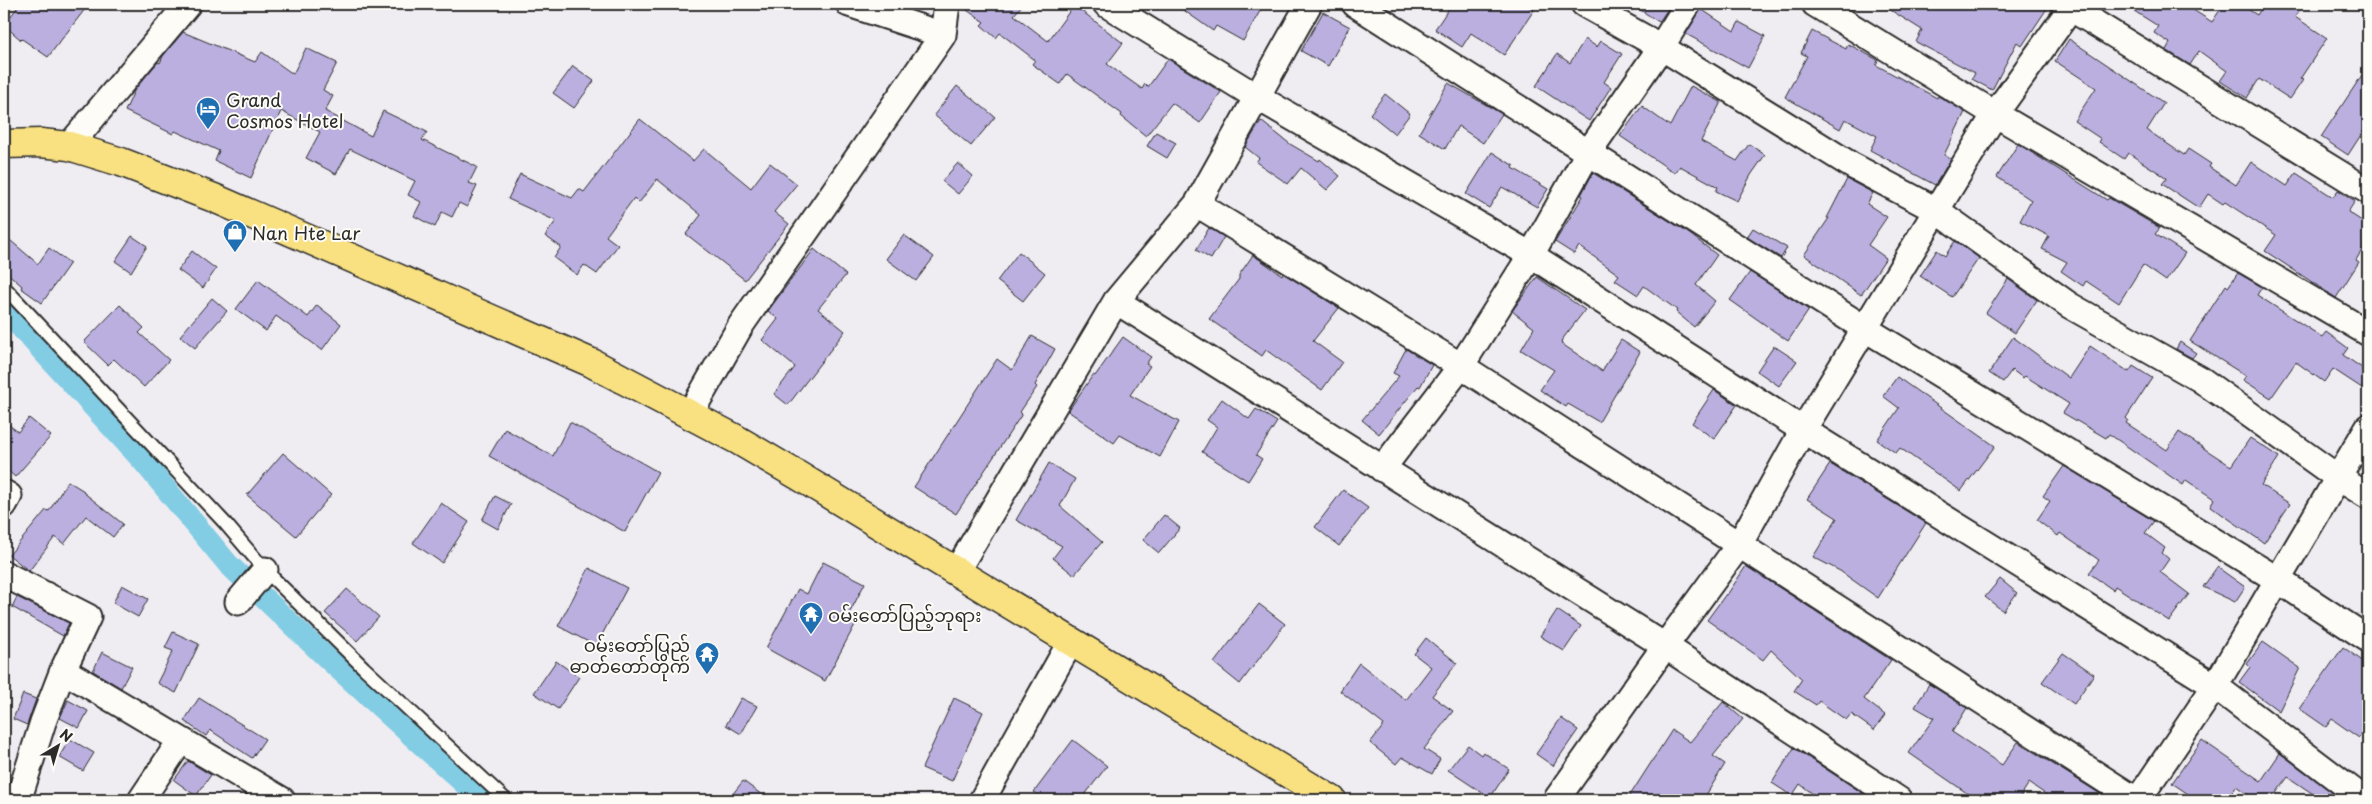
<svg xmlns="http://www.w3.org/2000/svg" width="2372" height="804" viewBox="0 0 2372 804" font-family="'Playpen Sans','Noto Sans Myanmar',sans-serif">
<style>
.lines{fill:none;stroke-linecap:round;stroke-linejoin:round}
.canal{stroke:#83cde4;stroke-width:22}
.building{fill:#bbafe0;stroke:#2b2b2b}
.service-casing{stroke:#2b2b2b;stroke-width:16}
.minor-casing{stroke:#2b2b2b;stroke-width:29}
.trunk-casing{stroke:#2b2b2b;stroke-width:31}
.service{stroke:#fdfcf7;stroke-width:12}
.minor{stroke:#fdfcf7;stroke-width:25}
.trunk{stroke:#f9e181;stroke-width:28}
.labels{text-anchor:middle;dominant-baseline:central;stroke-width:4;stroke-linejoin:round;paint-order:stroke}
.poi-label{font-size:18px;fill:#2b2b2b;stroke:#fdfcf7;text-anchor:start}
</style>
<rect width="100%" height="100%" fill="#f0edf2"/>
<filter id="ink" filterUnits="userSpaceOnUse"><feTurbulence type="fractalNoise" baseFrequency=".02" numOctaves="2"/><feDisplacementMap in="SourceGraphic" scale="10" xChannelSelector="R" yChannelSelector="G"/><feConvolveMatrix kernelMatrix="1 2 1 2 8 2 1 2 1" color-interpolation-filters="sRGB"/></filter>
<g filter="url(#ink)">
<g class="lines">
<path class="canal" d="M4,309l138,151 86,104 101,96 153,140"/>
</g>
<path class="building" d="M20,4h69l-41,53 -26,-18 -1,1 -17,-15z
M961,4h62l-9,11 34,26 26,-36 49,38 -16,21 35,25 3,-5 3,3 20,-28 53,33 -21,31 -28,-20 -26,33 -25,-20 1,-2 -55,-40 -7,10 -28,-20 3,-4 -35,-27 -4,5 -15,-13 3,-3 -23,-16z
M1175,4h89l-21,37 -27,-15 -3,5z
M1452,4h72l10,6 -30,45 -33,-22 -9,14 -27,-18z
M1631,4h40l-12,18z
M1881,4h169l-28,42 -5,-4 -25,48 -20,-11 3,-6 -59,-31 6,-12z
M2123,4h61l28,18 12,-18h16l17,11 7,-11h40l-9,13 32,21 -27,41 3,1 -13,19 -31,-20 -12,19 -27,-17 7,-10 -28,-20 -9,14 -24,-15 4,-7 -16,-10 4,-7z
M1701,9l33,22 5,-9 26,14 -17,32 -62,-34z
M1323,12l27,15 -22,39 -27,-15z
M1812,31l34,18 2,-5 30,16 -2,5 61,33 1,-2 27,16 -21,43 7,4 -16,26 -65,-35 7,-14 -32,-17 -5,10 -55,-32 22,-41 -6,-3z
M183,32l72,30 7,-10 31,22 13,-26 31,15 -14,27 10,6 -8,15 46,25 12,-25 44,21 -5,8 55,27 -8,16 8,3 -10,21 -8,-4 -7,14 -10,-5 -7,15 -21,-11 7,-14 -13,-7 7,-14 -65,-32 -14,25 -30,-16 14,-26 -39,-21 -30,67 -36,-17 4,-10 -44,-20 -2,3 -48,-23 10,-22 23,-27 2,1 3,-7z
M1585,39l12,8 4,-6 21,13 -18,28 7,5 -22,34 -53,-35 21,-32 13,9z
M2069,39l95,64 -17,27 37,25 4,-6 23,15 -2,3 27,18 15,-23 36,24 9,-13 37,24 5,-7 17,11 -7,11 20,13v15l-12,20 3,2 -23,36 -71,-47 11,-16 -51,-33 -2,2 -15,-10 -9,14 -37,-24 5,-6 -39,-25 -4,6 -25,-17 2,-3 -27,-18 22,-33 -41,-27z
M573,66l21,15 -20,27 -21,-15z
M2368,66v58l-20,31 -27,-18z
M1448,83l54,31 -19,29 -25,-17 -13,23 -26,-16z
M957,86l38,31 -24,29 -37,-31z
M1691,86l30,16 -20,39 36,20 12,-17 16,11 -14,20 -14,26 -21,-10 2,-4 -38,-21 -5,7 -55,-37 22,-30 28,20z
M1385,94l25,20 -15,20 -25,-20z
M640,119l53,42 11,-12 47,39 19,-25 27,21 -23,28 15,12 -44,56 -59,-46 15,-19 -44,-36 -18,24 -5,-5 -28,38 12,9 -21,29 -13,-9 -7,10 -23,-17 7,-11 -16,-11 11,-15 -48,-22 12,-25 52,24 7,-9 5,3z
M1261,121l29,23 29,17 1,-2 20,17 -13,14 -26,-22 -13,16 -32,-22 3,-4 -14,-11z
M1156,132l20,11 -9,15 -20,-12z
M2018,144l89,56 2,-2 51,30 -5,6 30,19 -19,28 -23,-16 -24,38 -33,-22 -3,5 -22,-15 6,-9 -25,-13 7,-13 -29,-15 11,-21 -34,-23z
M1492,152l22,14 -1,2 35,21 -11,18 -35,-20 -13,21 -23,-14z
M958,163l15,13 -15,18 -16,-13z
M1593,173l94,59 30,23 -21,30 19,16 -21,26 -18,-15 1,-2 -33,-24 -6,9 -23,-15 4,-5 -40,-29 -5,8 -19,-12 28,-46 -2,-1z
M1847,179l26,14 -6,11 20,13 -19,28 18,13 -25,37 -57,-40 25,-37h-2z
M1209,228l15,9 -13,22 -15,-9z
M1753,228l34,20 -6,10 -34,-21z
M4,235l34,29 11,-16 21,15 -28,40 -21,-15 1,-2 -18,-16z
M904,235l30,22 -18,24 -30,-22z
M132,236l15,10 -16,26 -16,-11z
M1955,241l24,17 -27,39 -32,-21 17,-26 8,6z
M814,249l32,26 -28,34 27,22 -57,74 -14,-11 21,-27 -33,-27 16,-21 -10,-8z
M192,251l24,18 -13,19 -25,-18z
M1019,252l26,21 -22,28 -26,-20z
M1253,255l29,20 1,-2 56,35 -26,33 29,21 -20,28 -56,-40 -4,6 -53,-37 30,-40v-4z
M1750,272l59,38 -21,31 -58,-41z
M2238,273l24,14 -5,8 65,42 4,-5 22,16 -5,7 25,17v20l-35,-23 -9,13 -28,-20 -25,36 -28,-18 3,-4 -56,-35 36,-56 2,2z
M1537,277l48,33 -24,31 1,3 40,27 19,-31 19,12 -41,70 -31,-18 -2,3 -26,-17 14,-20 -33,-20 13,-22 -22,-17z
M2008,279l29,21 -22,33 -29,-20z
M258,280l50,37 9,-12 24,19 -19,26 -46,-34 -10,15 -30,-22z
M212,298l15,13 -32,37 -15,-12z
M120,305l24,23 -5,5 30,27 -25,27 -30,-28 -6,6 -24,-23z
M1032,336l23,13 -20,36 2,2 -17,25 2,2 -66,100 -42,-27 83,-128 15,11z
M1123,337l28,20 -5,7 4,2 -20,29 49,27 -19,35 -40,-22 -6,8 -46,-32 25,-36 2,1z
M2013,337l56,41 21,-32 39,26 4,-6 19,12 -26,40 2,2 -2,3 41,27 12,-18 52,34 19,-28 29,19 -18,28 29,19 -26,39 -54,-37 4,-7 -28,-19 -3,5 -74,-51 -3,4 -43,-25 6,-9 -44,-28 -2,2 -11,-8 -9,12 -14,-9z
M2180,342l16,11 -4,5 -16,-9z
M1774,346l23,15 -18,25 -22,-15z
M1406,349l26,16 -12,22 -2,-1 -39,48 -17,-14 37,-44 -6,-3z
M1897,377l98,69 -34,45 -61,-43 -4,5 -19,-13 22,-32 -16,-12z
M1714,390l23,15 -23,34 -22,-16z
M1222,399l27,20 7,-10 21,13 -21,33 6,4 -14,22 -46,-29 15,-25 -10,-7z
M29,418l22,18 -36,41 -11,-10v-46l14,11z
M570,422l88,50 -33,60 -136,-76 16,-27 48,27z
M283,453l48,42 -35,41 -49,-41z
M1049,463l26,16 -15,27 42,36 -28,33 -21,-17 9,-12 -46,-26z
M1830,464l96,59 -48,75 -38,-27 -27,-14 24,-39 -30,-19z
M2064,466l90,55 -9,12 20,15 -3,5 7,6 -9,13 29,22 -20,27 -54,-35 -2,4 -24,-17 10,-13 -39,-27 -2,3 -21,-16 13,-19 -7,-5z
M68,481l16,10 -1,1 40,32 -10,13 -27,-21 -22,28 -9,-7 -26,34 -20,-16 37,-45 3,1z
M1343,490l25,18 -29,38 -24,-19z
M495,496l16,8 -13,25 -16,-9z
M441,503l28,19 -27,41 -29,-20z
M1164,515l16,13 -21,25 -16,-13z
M823,562l42,21 -17,33 9,5 -32,60 -59,-33 32,-59 9,5z
M1746,566l145,94 -27,39 21,16 -11,15 -23,-16 -5,6 -27,-19 -3,4 -22,-14 8,-12 -31,-29 -8,10 -56,-40 19,-26 1,1z
M2217,567l28,20 -10,15 -32,-15z
M589,568l38,20 -31,58 -38,-20z
M2000,579l17,14 -14,18 -18,-14z
M122,585l26,14 -10,18 -25,-14z
M347,589l32,28 -22,24 -32,-28z
M17,597l52,26 -6,13 -51,-29z
M1259,604l26,20 -45,60 -26,-21z
M1557,610l24,16 -17,25 -24,-15z
M173,632l26,12 -23,49 -19,-10 16,-32 -8,-3z
M1426,638l31,25 -25,33 21,15 -29,38 16,10 -8,15 -30,-17 -6,7 -26,-21 14,-18 -44,-34 19,-28 47,37 25,-33 -17,-13z
M2263,642l37,26 -21,43 -40,-29 11,-15 -3,-3z
M2343,647l25,18v59l-9,14 -27,-19 -6,8 -26,-18z
M102,652l30,15 -11,21 -28,-17z
M2063,653l31,21 -20,30 -32,-22z
M556,661l23,16 -21,32 -24,-16z
M1929,684l38,24 -15,24 50,33 16,-23 92,58h-56l-25,-17 -11,17h-41l-68,-47 25,-35 -19,-11z
M23,694l13,5 -9,26 -14,-6z
M199,698l66,41 -13,19 -42,-28 -4,6 -22,-15z
M741,698l16,8 -16,28 -15,-9z
M954,698l29,14 -31,69 -30,-13z
M68,700l20,11 -9,17 -19,-10z
M1723,702l20,17 -30,37 12,8 -22,36h-76l45,-70 18,12z
M1561,718l17,12 -25,36 -17,-12z
M70,739l24,14 -11,18 -24,-14z
M1073,740l34,26 -26,34h-35l-12,-8z
M2202,740l59,41 19,-28 62,47h-20l-34,-23 -17,23h-15l-20,-14 -9,14h-30l-25,-17z
M1468,745l13,10 2,-3 26,17 -19,29 -42,-28z
M1794,748l79,52h-52l-21,-16 -8,12 -20,-13z
M188,761l23,14 -15,21 -22,-16z
M743,781l26,19h-41z"/>
<g class="lines">
<defs>
<path id="service" d="M4,287l221,236 40,47 99,98 142,132"/>
<path id="minor" d="M849,4l94,31
M1106,4l151,93 274,158 272,175 412,256 150,114
M1355,4l509,324 414,252 90,59
M1584,4l77,43 190,118 85,45 133,95 131,74 137,98 31,19
M1815,4l180,110 373,219
M2064,4l304,187
M69,146l119,-142
M1197,204l264,162 675,434
M1116,301l549,345 234,154
M690,414l51,-89 202,-290 4,-31
M1382,469l79,-103 70,-111 57,-102 73,-106 27,-43
M4,493l5,3 -5,9
M956,572l160,-271 81,-97 112,-200
M4,574l84,43 -25,53 219,130
M238,602l27,-32
M19,798l24,-76 20,-52
M141,800l40,-60
M982,800l89,-159
M1556,800l109,-154 74,-101 64,-115 192,-316 76,-106
M2138,800l77,-114 153,-259"/>
<path id="trunk" d="M4,144l37,-1 28,3 52,16 93,36 378,165 144,76 63,37 533,324"/>
</defs>
<use href="#service" class="service-casing"/>
<use href="#minor" class="minor-casing"/>
<use href="#trunk" class="trunk-casing"/>
<use href="#service" class="service"/>
<use href="#minor" class="minor"/>
<use href="#trunk" class="trunk"/>
</g>
</g>
<defs>
<symbol id="hotel-pin" viewBox="-11 -11 22 30"><path d="M0 17L-7.5 6A9.5 9.5 0 1 1 7.5 6Z" fill="#1f6fb2" stroke="#fdfcf7"/><path d="M-6-4.5h1.5V1H6V5H4.5V3h-9V5H-6ZM-4 0a1.8 1.8 0 1 1 3.6 0ZM.5 0V-2.5h3Q6-2.5 6 0Z" fill="#fff"/></symbol>
<symbol id="shop-pin" viewBox="-11 -11 22 30"><path d="M0 17L-7.5 6A9.5 9.5 0 1 1 7.5 6Z" fill="#1f6fb2" stroke="#fdfcf7"/><path d="M-5-2.5h2.3a2.7 3.5 0 0 1 5.4 0H5L5.5 6h-11ZM-1.5-2.5h3a1.5 2.3 0 0 0-3 0Z" fill="#fff"/></symbol>
<symbol id="temple-pin" viewBox="-11 -11 22 30"><path d="M0 17L-7.5 6A9.5 9.5 0 1 1 7.5 6Z" fill="#1f6fb2" stroke="#fdfcf7"/><path d="M0-6L5-2H3V0L6.5 2.5H4V6H1.5V3h-3V6H-4V2.5H-6.5L-3 0V-2H-5Z" fill="#fff"/></symbol>
</defs>
<g fill-rule="evenodd">
<use href="#hotel-pin" x="194" y="95" width="28" height="38"/>
<use href="#shop-pin" x="221" y="218" width="28" height="38"/>
<use href="#temple-pin" x="797" y="600" width="28" height="38"/>
<use href="#temple-pin" x="693" y="640" width="28" height="38"/>
</g>
<g class="labels">
<g class="poi-label">
<text x="226" y="99">Grand<tspan x="226" dy="21">Cosmos Hotel</tspan></text>
<text x="252" y="232">Nan Hte Lar</text>
<text x="828" y="614">ဝမ်းတော်ပြည့်ဘုရား</text>
<text x="690" y="644" text-anchor="end">ဝမ်းတော်ပြည့်<tspan x="690" dy="21">ဓာတ်တော်တိုက်</tspan></text>
</g>
</g>
<rect width="2372" height="804" fill="none" stroke="#fdfcf7" stroke-width="20"/>
<rect x="10" y="10" width="2352" height="784" fill="none" stroke="#2b2b2b" stroke-width="2" filter="url(#ink)"/>
<g transform="translate(58 746) rotate(38)" stroke="#fdfcf7" stroke-width="4" paint-order="stroke">
<path d="M0-4L9 19L0 12L-9 19Z" fill="#2b2b2b"/>
<text y="-8" font-size="14" font-weight="bold" text-anchor="middle" fill="#2b2b2b">N</text>
</g>
</svg>
